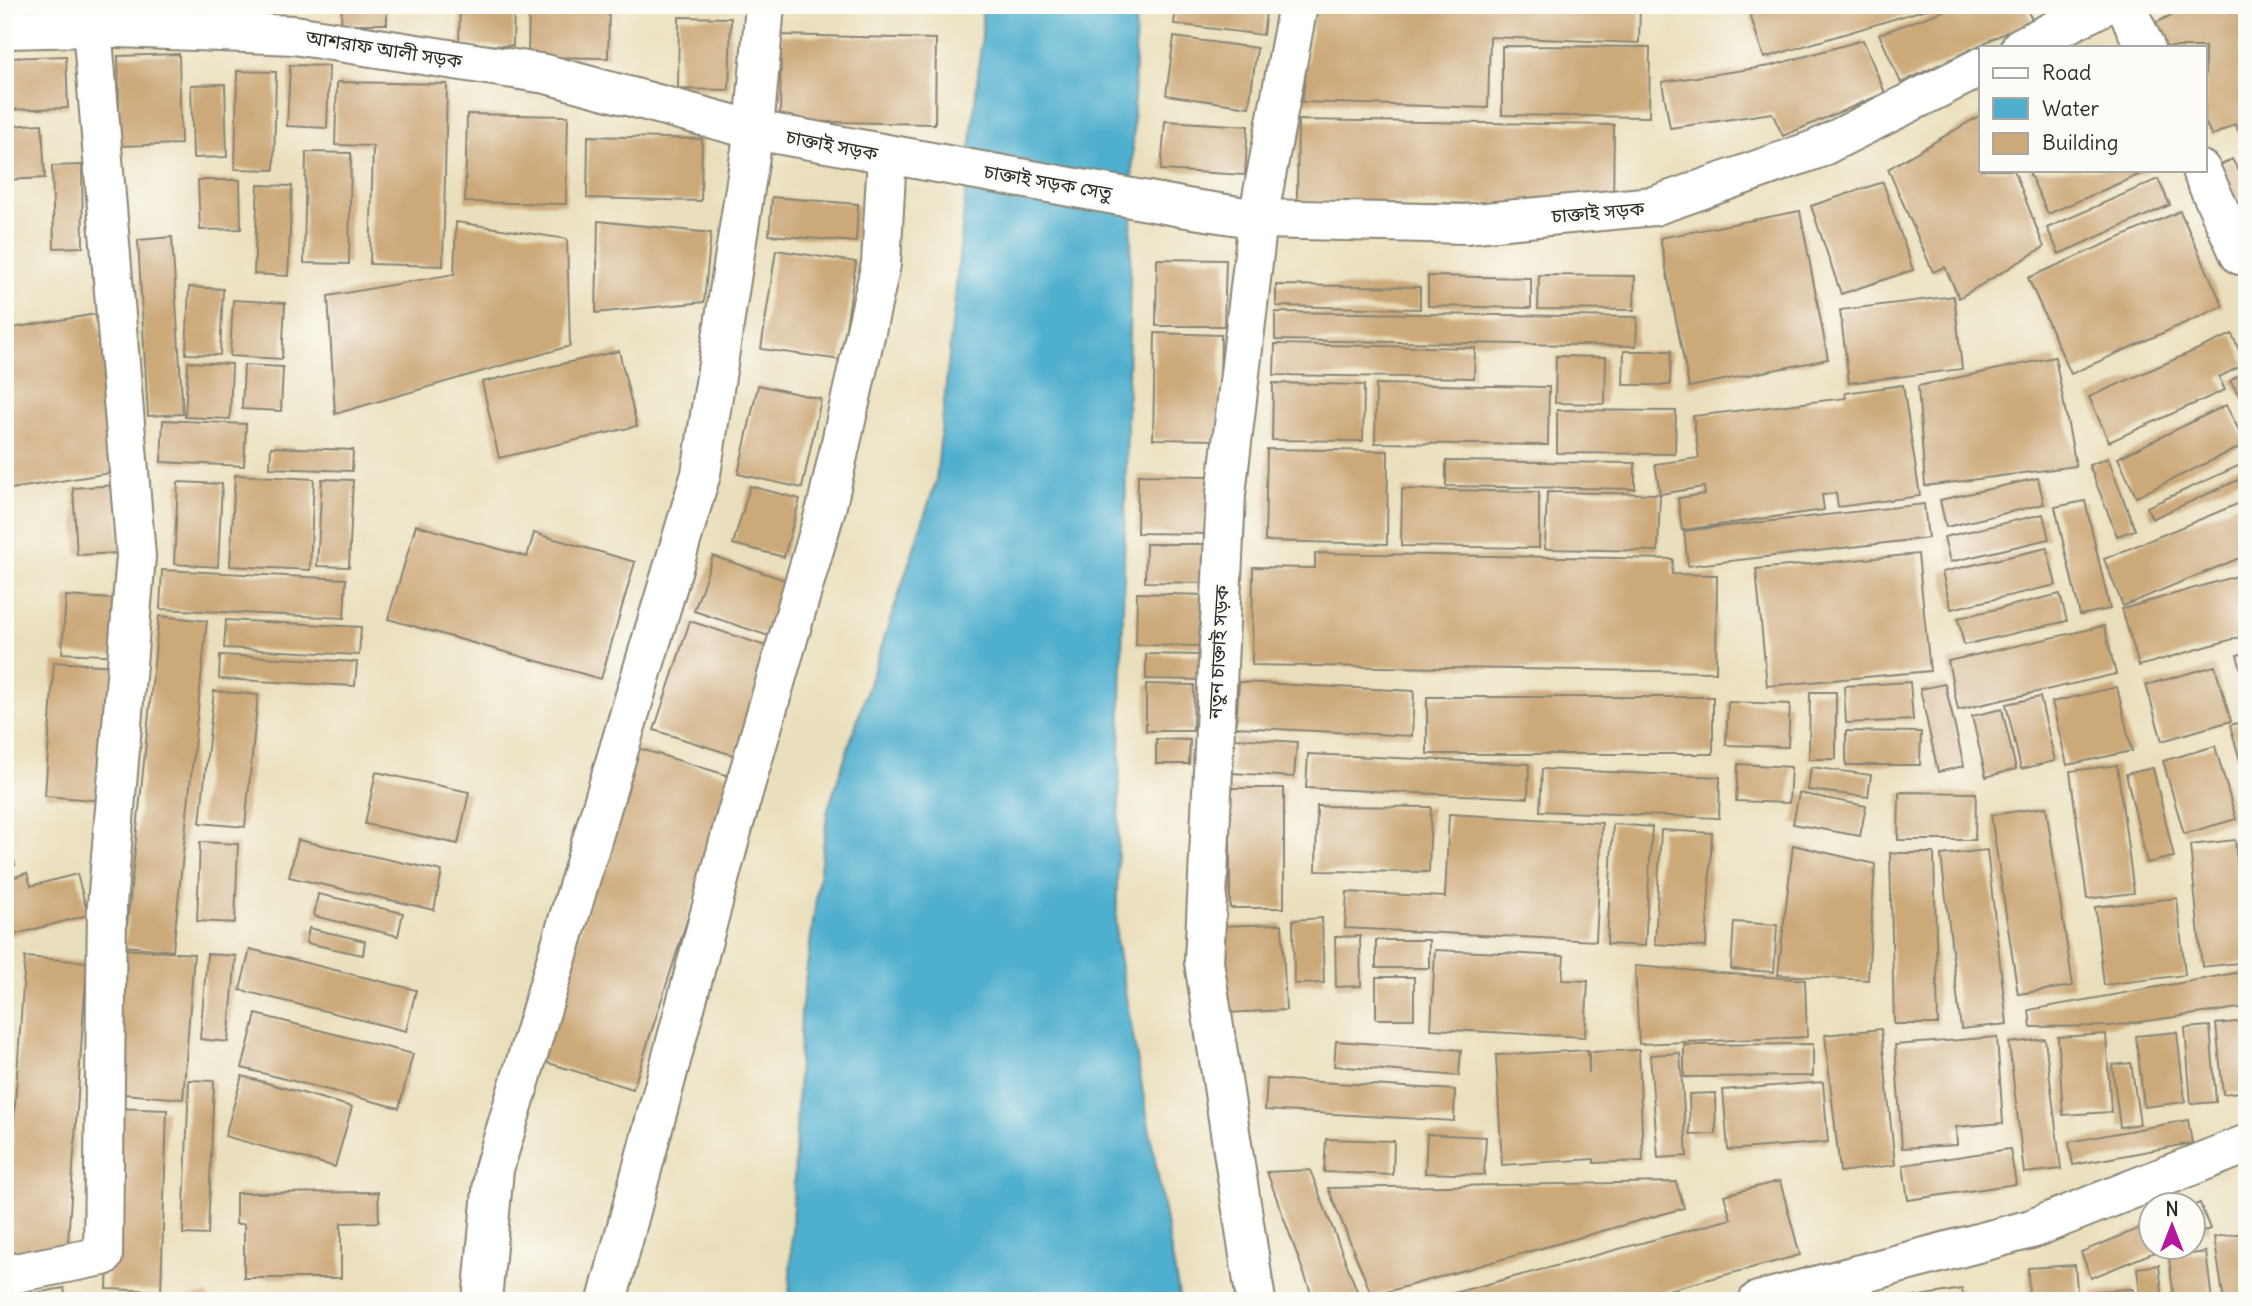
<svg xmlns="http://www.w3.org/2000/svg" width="2252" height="1306" viewBox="0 0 2252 1306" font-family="Delius,'Noto Sans Bengali',sans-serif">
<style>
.water{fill:#50afce;stroke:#3e6d7c;stroke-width:2}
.building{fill:#cca979}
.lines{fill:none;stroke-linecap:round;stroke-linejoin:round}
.minor-casing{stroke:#8a8574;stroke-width:42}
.major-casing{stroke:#8a8574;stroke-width:42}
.minor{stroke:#fff;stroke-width:38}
.major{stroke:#fff;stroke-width:38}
.labels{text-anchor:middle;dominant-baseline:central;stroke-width:5;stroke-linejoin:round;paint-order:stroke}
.street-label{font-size:19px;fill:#2b2b2b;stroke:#fdfcf7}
</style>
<rect width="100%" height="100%" fill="#fdfcf7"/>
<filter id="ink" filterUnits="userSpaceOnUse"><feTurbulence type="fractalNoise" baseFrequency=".0143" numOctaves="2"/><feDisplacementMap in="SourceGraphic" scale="14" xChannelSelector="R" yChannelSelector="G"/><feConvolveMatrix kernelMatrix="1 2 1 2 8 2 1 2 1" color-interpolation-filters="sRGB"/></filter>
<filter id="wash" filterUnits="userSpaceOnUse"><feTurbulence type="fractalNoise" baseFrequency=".00686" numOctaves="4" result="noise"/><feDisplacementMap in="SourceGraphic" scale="28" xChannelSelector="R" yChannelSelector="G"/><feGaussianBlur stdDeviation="1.57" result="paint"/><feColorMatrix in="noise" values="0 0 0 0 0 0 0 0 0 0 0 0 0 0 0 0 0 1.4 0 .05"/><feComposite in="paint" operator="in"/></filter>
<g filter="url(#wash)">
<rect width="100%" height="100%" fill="#eadfbc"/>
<path class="water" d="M982,5h154l-20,935 64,361h-391l12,-289 27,-203 108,-328 46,-446z"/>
<g id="blocks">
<path class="building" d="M5,5h48v8h-48z
M342,5h45v19h-46z
M460,5h54l-1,41 -54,-1z
M1176,5h91l-4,30 -89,-11z
M1315,5h325l-1,38 -149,-6 -2,71 -186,-6z
M1757,5h180v1l-173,52 -16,-50z
M1960,5h65l7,15 -131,63 -22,-49z
M2190,5h57v142l-12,-23 -23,12 -7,-14v-75h-39l-12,-23z
M529,6l80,2 -1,50 -80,-1z
M679,17l52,1 -2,72 -51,-1z
M781,35l155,4 -1,85 -155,-3z
M1174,37l83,11 -8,59 -83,-12z
M1863,40l22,53 -102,43 -11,-23 -102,15 -8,-46 108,-16z
M1502,46l148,1 -1,70 -147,-2z
M179,54l2,90 -61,2 -2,-90z
M66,56l2,52 -63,2v-52z
M290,65l39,1 -2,62 -40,-2z
M237,71l39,1 -2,98 -39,-1z
M337,82l110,2 -4,182 -73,-2 3,-118 -38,-1z
M225,84l2,73 -34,1 -2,-73z
M467,114l101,2 -2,88 -101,-2z
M1981,115v55h33l30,77 -85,51 -14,-31 -12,5 -45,-103z
M1298,120l316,5 -1,81 -316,-5z
M1165,121l83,5 -3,49 -84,-5z
M42,124l3,54 -40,2v-54z
M588,136l114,3 -1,62 -114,-3z
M306,152l45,1 -2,111 -45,-1z
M2232,159l15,27v61l-39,-75z
M82,165l1,82 -29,1 -2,-82z
M2028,170h122l-102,44z
M2158,179l12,26 -111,49 -12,-26z
M198,180h42l1,49 -41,1z
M1883,182l30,88 -72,24 -30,-88z
M258,185l34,1 -4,90 -34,-2z
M772,197l86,7 -2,38 -87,-7z
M1800,211l28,148 -139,28 -29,-149z
M2180,211l43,95 -152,68 -43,-96z
M598,221l113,12 -7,69 -108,11z
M456,222l111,17 3,107 -235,68 -7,-118 126,-22z
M172,237l11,177 -35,2 -10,-176z
M776,250l80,12 -15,98 -80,-11z
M1157,259l69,1 -2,66h-68z
M1539,275l96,1 -1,34 -96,-1z
M1428,276l103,2v30l-103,-2z
M1276,285l144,2v22l-144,-3z
M189,287l34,2 -3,66 -34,-1z
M1954,296l8,73 -113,14 -9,-73z
M233,300l52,3 -3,56 -52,-3z
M1275,312l362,5 -1,29 -361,-6z
M97,314l25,157 -117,19v-161z
M1155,333l66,2 -2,105 -66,-1z
M2232,334l13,30 -26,13 6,13 -116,52 -20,-45z
M1275,344l200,4 -1,30 -200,-3z
M619,351l18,75 -138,32 -17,-76z
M1624,351h47l-1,34h-47z
M1556,356l50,1 -1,47 -50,-1z
M2055,357l21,109 -151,20 -7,-100z
M188,362l44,2 -2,55 -45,-2z
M244,365l39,2 -2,44 -39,-2z
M2247,370v35l-17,-24z
M1273,383l91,2 -1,56 -91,-1z
M1376,384l173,3 -1,58 -173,-2z
M758,385l63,14 -19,89 -64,-14z
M1903,385l17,111 -82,11 -2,-14 -14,2 2,15 -142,20 -4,-32 27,-4 -1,-7 -44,7 -5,-30 44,-6 -6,-42 153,-18 -1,-5z
M2226,405l20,39 -110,53 -18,-39z
M1557,410l119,1 -1,43 -118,-1z
M163,420l83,4 -2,42 -83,-4z
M271,447l82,3 -1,21 -82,-3z
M1267,449l121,2 -1,93 -122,-3z
M2108,458l27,72 -18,6 -28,-71z
M1446,461l189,2v26l-189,-3z
M2247,462v14l-95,43 -5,-12z
M235,475l79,4 -4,91 -80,-4z
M1138,475l73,1 -1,58 -73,-1z
M2038,478l6,26 -98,23 -6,-27z
M322,479l31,1 -4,87 -32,-1z
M178,482l44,2 -4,83 -44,-3z
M117,485l4,68 -44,2 -4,-67z
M750,486l50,13 -16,58 -51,-13z
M1402,489l137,3v56l-138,-2z
M1547,492l113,2 -2,57 -113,-2z
M2247,500v55l-124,51 -19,-47z
M2085,501l25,108 -30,6 -25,-108z
M1924,504l4,34 -240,28 -4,-35z
M2043,514l6,25 -99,23 -6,-25z
M416,525l111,32 7,-24 101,29 -34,117 -213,-60z
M1146,544h63l-1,39 -63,-1z
M2047,548l9,37 -105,24 -9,-37z
M1315,553l358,6 -1,15 45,1 -1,97 -464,-7 1,-98 62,1z
M1918,554l12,117 -163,15 -11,-117z
M713,556l78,26 -19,55 -78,-26z
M162,570l184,9 -2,39 -184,-9z
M2247,573v62l-108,31 -17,-57z
M1137,593l67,2v51l-68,-1z
M2060,594l7,27 -103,24 -6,-27z
M66,596l60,4 -4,56 -60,-3z
M159,616l48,5 -34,330 -48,-5z
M226,620l135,7 -2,28 -135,-7z
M690,621l82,27 -36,108 -82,-26z
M2104,626l12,48 -158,36 -10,-49z
M2247,653v35h-1l-9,-33z
M1146,654l55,1 -1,25 -54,-1z
M220,655l137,7 -2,24 -136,-7z
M54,662l61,4 -10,135 -60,-5z
M2215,666l16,55 -69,20 -16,-56z
M1239,682l175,9 -2,45 -176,-9z
M1910,682l3,38 -67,3 -2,-37z
M1146,684l48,1 -1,46h-47z
M1945,684l19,82 -26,6 -18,-83z
M2117,687l15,64 -65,14 -15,-63z
M214,691l44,4 -13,132 -45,-4z
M1810,692h26v67h-27z
M1427,697h286v57h-286z
M2040,697l15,64 -34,8 -15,-65z
M1728,702l62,2 -2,43 -62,-2z
M2002,709l14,60 -30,8 -14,-61z
M2247,721v61h-1l-16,-57z
M1846,731l75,1 -1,33h-74z
M1234,738l63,4 -3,35 -63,-4z
M1156,739l34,1 -1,24h-33z
M2215,746l21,73 -52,15 -21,-73z
M638,748l95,29 -100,312 -94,-29z
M1308,754l221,10 -1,34 -222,-10z
M1738,764l53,3 -2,36 -53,-2z
M2117,765l17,128 -47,6 -17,-128z
M1811,767l60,8 -3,22 -60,-7z
M2153,768l21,89 -27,6 -21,-89z
M1542,769l178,8 -1,41 -179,-7z
M376,772l93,20 -11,52 -93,-20z
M1230,788h54v120h-54z
M1899,792l77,1 -1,47h-77z
M1799,793l67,13 -6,30 -67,-12z
M2247,795v24h-1l-6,-22z
M1317,806l114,1 -2,65 -113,-1z
M2046,807l27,179 -55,8 -27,-179z
M1449,814l153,9 -6,118 -251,-13 2,-36 98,5z
M1613,824l39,3 -7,119 -38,-2z
M1661,830l51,3 -6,114 -51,-3z
M5,836l10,29 -10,3z
M298,840l144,31 -8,39 -145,-33z
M2235,840l12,122 -45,5 -12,-122z
M200,842l38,2 -3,79 -38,-2z
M1793,845l82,19 -7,116 -90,-5z
M1987,850l20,174 -46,5 -20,-174z
M1890,853h44l4,171h-44z
M27,873l4,13 46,-12 11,41 -83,22v-57z
M318,894l85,19 -5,23 -84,-20z
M2177,898l8,77 -81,10 -9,-78z
M1322,918l2,65 -30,1 -1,-64z
M1734,922l43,3 -3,47 -43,-3z
M1282,924l4,86 -60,3 -3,-87z
M309,928l56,13 -2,14 -57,-12z
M1360,936l1,50 -25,1 -1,-50z
M1376,940h53v28h-53z
M123,949l71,5 -11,145 -71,-6z
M250,949l166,41 -10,41 -166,-41z
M1435,950l129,6 -2,24 26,1 -3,56 -154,-8z
M207,954l29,2 -8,86 -28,-3z
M25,957l62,5 -20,294 -62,-4z
M1635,966l170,14 2,57 -168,7z
M2247,971v36l-137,19 -79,1 -2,-17z
M1376,977h38v42h-38z
M256,1014l157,40 -14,54 -157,-40z
M2247,1021v70l-24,3 -7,-70z
M2210,1026l6,76 -25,2 -6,-76z
M1881,1029l14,136 -55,7 -15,-137z
M2177,1032l8,70 -41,5 -8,-71z
M2106,1034l5,78 -48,3 -5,-78z
M1997,1037l6,86 -47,4 1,18 -55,3 -7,-103z
M2045,1039l16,130 -37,4 -15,-130z
M1336,1041l125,9 -2,26 -125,-10z
M1813,1044v32l-129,1v-32z
M1588,1050l1,23v-21l50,-2 4,111 -49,2v-4l-92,6 -6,-110z
M1680,1053l7,103 -29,2 -8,-103z
M2131,1063l9,61 -20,3 -8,-62z
M242,1076l110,31 -17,60 -110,-31z
M1267,1079l188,11 -1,31 -189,-11z
M189,1080l25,1 -6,154 -25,-1z
M1823,1082l5,60 -100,8 -5,-60z
M1715,1093l1,41 -26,1 -1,-41z
M113,1108l54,2 -6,181 -54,-2z
M2188,1120l4,23 -119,22 -4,-23z
M1427,1134l59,3 -2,38 -59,-2z
M1326,1139l68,2 -1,34 -69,-3z
M2010,1149l6,35 -108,16 -5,-35z
M1310,1170l51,131h-47l-47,-129z
M1780,1181l20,74 -173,46h-203l307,-82 -7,-24z
M1676,1182l8,26 -312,88 -44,-108z
M378,1192l1,30 -38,1v55h-97v-54h-8v-31z
M2200,1203l10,26 -18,7v-30z
M2150,1224v22l17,1 -76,31 -10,-26z
M2244,1233l3,68h-23l-10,-64z
M2206,1252l6,49h-38l-5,-44z
M2075,1265l3,36h-49l-1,-33z
M2159,1265l4,36h-22l-4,-33z
M64,1288l2,13h-53l-1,-4z
M1962,1289l2,12h-62v-2z
M2133,1289l1,12h-41v-10z
M208,1294l2,7h-36v-2z"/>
</g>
</g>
<g filter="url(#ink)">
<use href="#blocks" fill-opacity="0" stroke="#8a8574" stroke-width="2"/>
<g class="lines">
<defs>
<path id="minor" d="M2125,5l20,42
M2201,170l39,85
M5,1275l98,-19 4,-351 29,-349 -44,-529 -6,-22
M482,1301l12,-132 207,-695 53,-344 11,-125
M607,1301l126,-474 94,-322 54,-241 6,-109
M1256,1301l-52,-339 22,-468 32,-275 40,-214"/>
<path id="major" d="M5,29l87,-2 202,8 252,39 208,56 433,78 71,11 207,5 189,-18 163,-57 164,-82
M2021,47l84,-42
M1758,1301l273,-72 216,-85"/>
</defs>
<use href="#minor" class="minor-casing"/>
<use href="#major" class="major-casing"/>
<use href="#minor" class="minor"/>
<use href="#major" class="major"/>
</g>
</g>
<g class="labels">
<g class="street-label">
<text transform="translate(384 49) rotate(9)">আশরাফ আলী সড়ক</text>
<text transform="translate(832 145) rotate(11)">চাক্তাই সড়ক</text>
<text transform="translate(1048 182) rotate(10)">চাক্তাই সড়ক সেতু</text>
<text transform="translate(1598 212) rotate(-5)">চাক্তাই সড়ক</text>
<text transform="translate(1218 652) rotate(-87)">নতুন চাক্তাই সড়ক</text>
</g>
</g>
<rect width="2252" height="1306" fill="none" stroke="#fdfcf7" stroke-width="28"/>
<rect x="1979" y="46" width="228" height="126" fill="#fdfcf7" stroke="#a9a8a5" stroke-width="2"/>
<rect x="1993" y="68" width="35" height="10" fill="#ffffff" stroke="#a9a8a5" stroke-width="2"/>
<text x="2042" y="80" font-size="21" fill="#2b2b2b">Road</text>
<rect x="1993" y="98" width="35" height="21" fill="#50afce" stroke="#a9a8a5" stroke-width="2"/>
<text x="2042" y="116" font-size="21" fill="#2b2b2b">Water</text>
<rect x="1993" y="133" width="35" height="21" fill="#cca979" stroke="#a9a8a5" stroke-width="2"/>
<text x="2042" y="150" font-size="21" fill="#2b2b2b">Building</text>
<g transform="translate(2172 1226)"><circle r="33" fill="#fdfcf7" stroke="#a9a8a5" stroke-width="2"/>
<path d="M0-5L12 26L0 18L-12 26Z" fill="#b5179e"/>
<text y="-10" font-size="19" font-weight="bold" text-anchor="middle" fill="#2b2b2b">N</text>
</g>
</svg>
